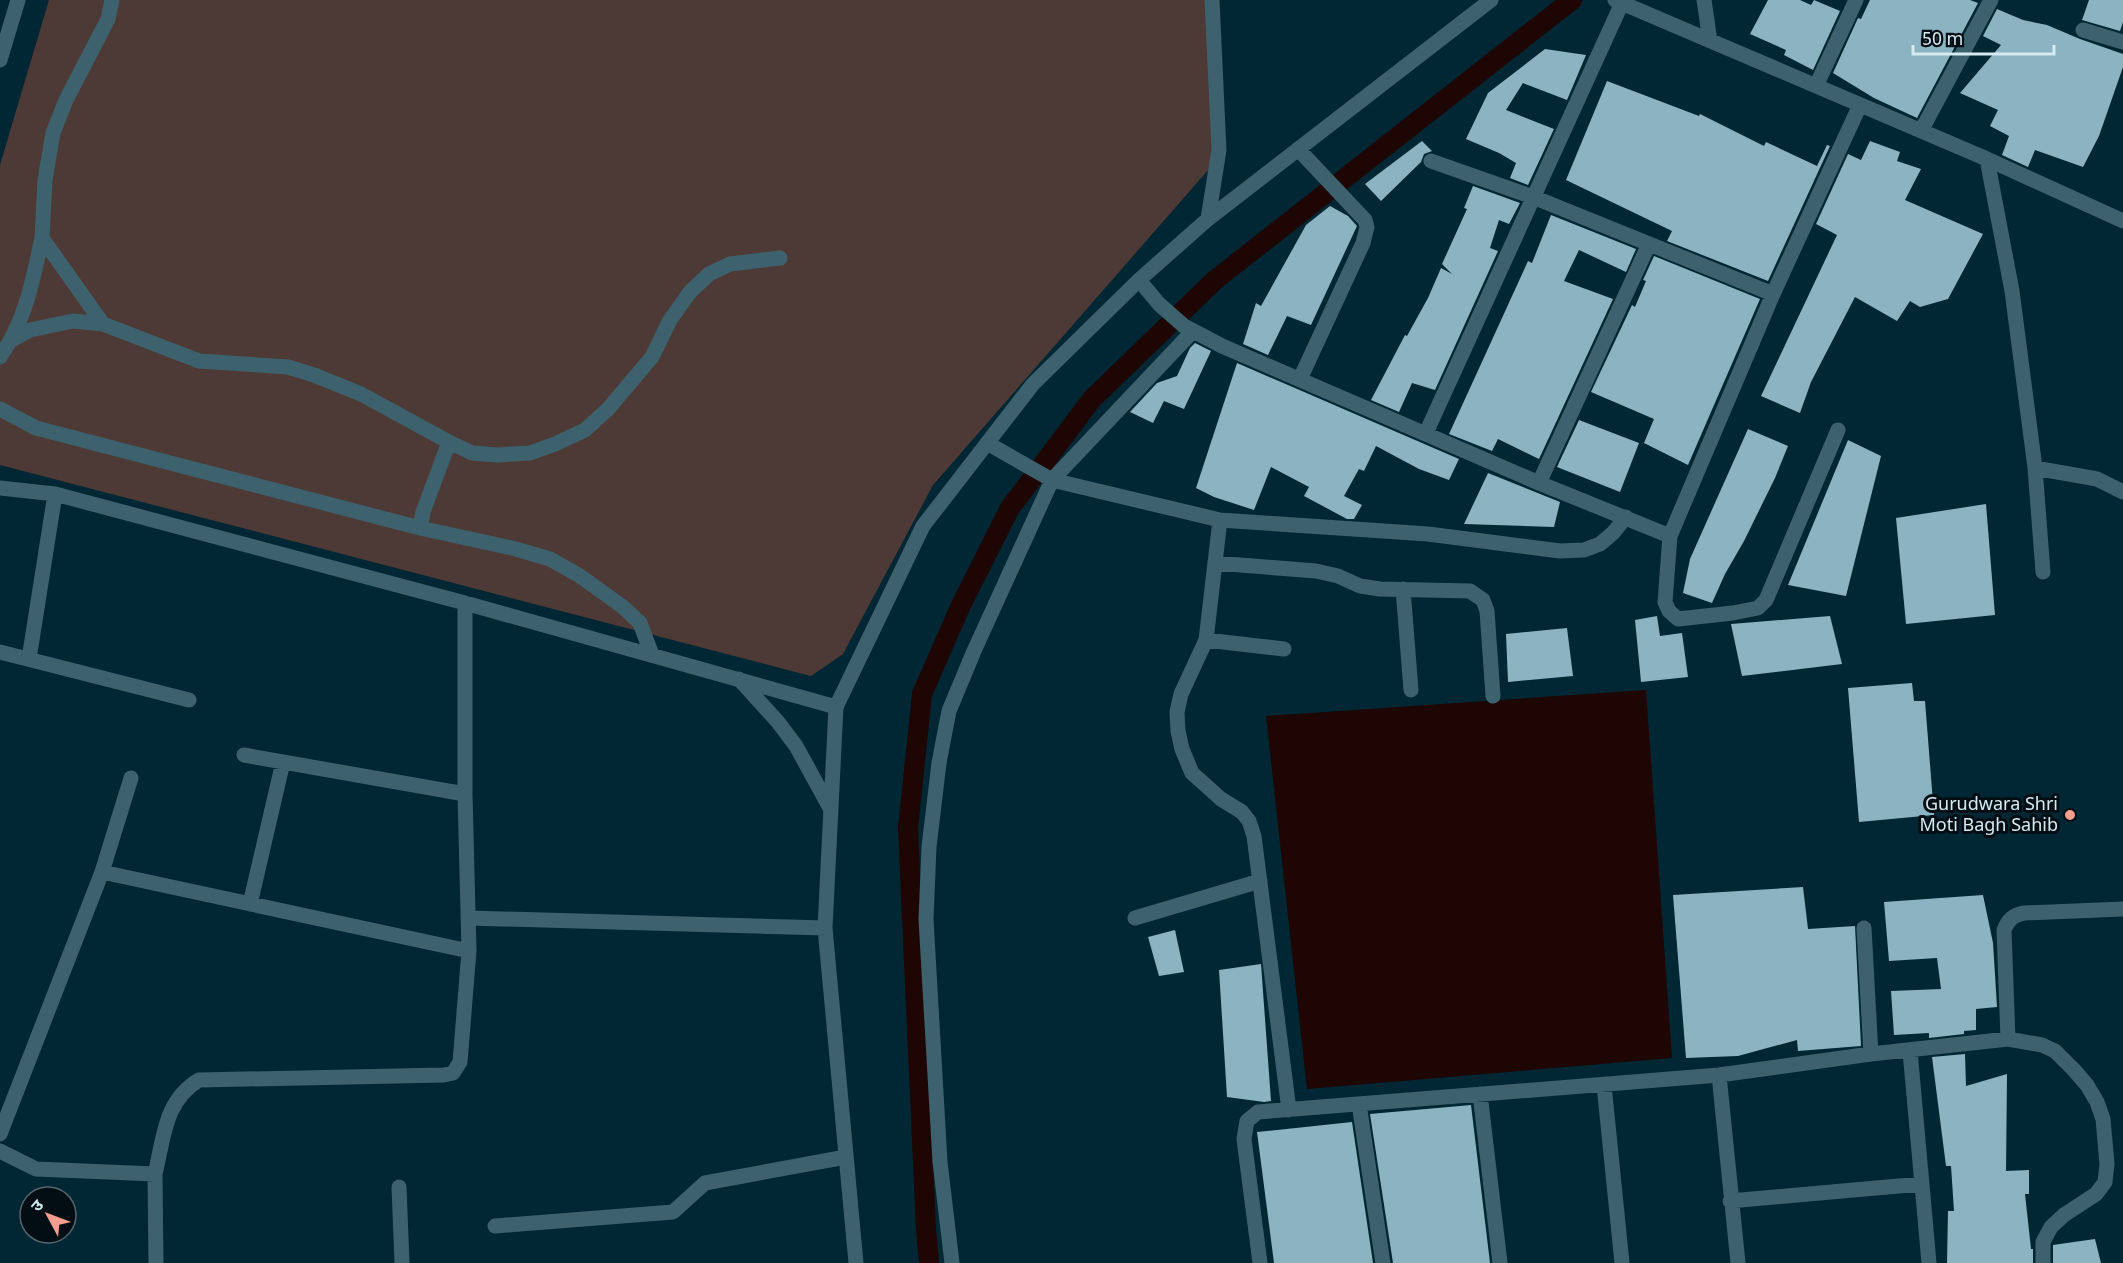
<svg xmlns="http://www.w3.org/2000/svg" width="2123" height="1263" viewBox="0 0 2123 1263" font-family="Georgia,'Noto Sans Devanagari',serif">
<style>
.green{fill:#4d3a36}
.water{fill:#1e0604}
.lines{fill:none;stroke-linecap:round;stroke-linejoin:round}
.canal{stroke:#1e0604;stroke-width:20}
.building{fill:#8bb3c1}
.minor{stroke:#3d626e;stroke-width:15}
.poi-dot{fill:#f59d8e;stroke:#020e13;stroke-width:2}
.labels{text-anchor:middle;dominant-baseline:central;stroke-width:6;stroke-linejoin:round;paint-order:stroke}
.poi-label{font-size:18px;fill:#d5eaf1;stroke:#020e13;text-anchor:end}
</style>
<rect width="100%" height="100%" fill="#002733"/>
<path class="green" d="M49,0h1156l11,161 -283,324 -90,169 -32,22 -811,-211v-300z"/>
<path class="water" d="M1646,690l26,368 -365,31 -41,-373z"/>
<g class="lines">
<path class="canal" d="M929,1263l-3,-34 -18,-401 14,-134 39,-89 49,-97 82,-109 123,-119 357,-280"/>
</g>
<path class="building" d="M1768,0h32l11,5 3,-5 26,11 -27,59 -29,-15 2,-5 -36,-16z
M1870,0h100l8,3 -61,115 -43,-20 -41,-25 25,-55 3,1z
M2089,0h34v22l-3,9 -38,-11z
M1997,9l26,11 24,5 33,14 43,15v13l-24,69 -16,31 -48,-17 -7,17 -26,-12 7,-19 -19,-10 8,-16 -38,-17 41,-48 -18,-9z
M1545,49l41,6 -19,45 -44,-17 -17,27 48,19 -26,56 -18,-7 6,-15 -17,-10 -33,-14 22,-46z
M1607,81l92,35 1,-2 64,32 2,-4 51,24 10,-21 3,1 -62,135 -101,-40 5,-10 -106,-51z
M1422,141l10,10 -8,3 -3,8 -40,39 -16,-17z
M1870,141l30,11 -3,9 24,8 -16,31 78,34 -35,65 -28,8 -10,-6 -13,20 -42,-24 -44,85 -11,31 -39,-17 76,-161 -21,-11 32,-70 13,6z
M1473,186l47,17 -11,21 -10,-4 -9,28 8,3 -63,139 -23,-7 -13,29 -28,-12 34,-65 2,1 21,-38 13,-30 11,6 -10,-10 25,-55 -3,-1z
M1330,206l18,10 9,10 -46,99 -24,-9 -19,39 -25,-11 13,-41 5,3 45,-81z
M1551,215l85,34 -10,23 -47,-22 -15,31 49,18 -74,160 -41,-20 -6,12 -43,-17 79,-173 4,2z
M1654,256l106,43 -72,166 -44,-22 10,-24 -63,-27 41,-87 3,2 11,-26 -3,-1z
M1195,343l16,8 -27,58 -20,-8 -11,22 -23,-11 27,-29 20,-7 13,-28z
M1237,363l222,96 -10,21 -30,-11 -43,-23 -12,25 -5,-2 -15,27 18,9 -8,14h-7l-43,-23 5,-9 -38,-20 -17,43 -40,-13 -18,-9z
M1579,420l60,23 -19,49 -63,-25z
M1748,429l40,17 -13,32 -31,63 -19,33 -13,29 -29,-10 7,-34z
M1848,440l33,16 -35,140 -58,-11z
M1488,473l72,29 -6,25 -90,-3z
M1986,504l9,111 -89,9 -10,-106z
M1657,616l3,20 22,-3 6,44 -47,5 -6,-62z
M1830,616l12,48 -100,12 -11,-52z
M1567,628l6,48 -65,6 -2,-48z
M1912,683l2,18h11l9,114 -75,7 -11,-134z
M1803,887l5,42 47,-3 6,120 -63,5 -1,-11 -59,16 -52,2 -13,-163z
M1983,895l10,48 4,64 -21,2v21l-12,1v3l-35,4v-5l-35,2 -3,-44 50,-2 -4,-31 -48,3 -5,-59z
M1175,930l9,42 -25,4 -11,-39z
M1261,964l10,137 -7,1 -37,-5 -8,-127z
M1965,1054l1,32 41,-12 -1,97 23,-1v24h-4l6,55h2v14h-86l1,-52h6l-3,-45h-5l-14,-109z
M1471,1105l19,158h-97l-23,-149z
M1352,1122l21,141h-99l-17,-131z
M2095,1239l6,24h-48v-18z"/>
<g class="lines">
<path class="minor" d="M112,0l-4,19 -42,81 -13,33 -8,47 -3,58 61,86 96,37 89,6 26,8 47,19 88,48 23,11 25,2 33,-2 25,-9 30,-14 23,-21 44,-52 18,-37 20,-28 19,-18 21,-10 50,-6
M1615,0l372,159 136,62
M1704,0l6,41
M2083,30l40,12
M0,60l18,-60
M1816,86l40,-86
M1921,131l70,-131
M1298,149l67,71 2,7 -4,16 -63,136
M1987,159l25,132 23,177 8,104
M1431,161l102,36 240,97
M1208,219l283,-219
M1139,280l20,24 25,22 38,20 317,137 131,53
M10,341c18,-33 24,-67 32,-103
M0,357l10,-16 20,-11 43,-9 30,3
M0,409l36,19 384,100
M1838,430l-72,170 -8,8 -25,5 -55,6 -9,-8 -4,-9 5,-66 103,-242 87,-189
M1426,433l196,-430
M449,442l-26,70 -3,16 92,20 38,11 30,17 43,31 17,16 12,32
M987,443l65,37 168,40 208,14 132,17 24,-1 16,-6 13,-11 13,-16
M2035,468l62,11 26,13
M1539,483l110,-239
M0,488l55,6 410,109 371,104 -11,221 31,335
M1220,520l-14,120 -25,54 -4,18 1,19 4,18 10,24 29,26 21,13 7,9 5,15 35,274
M1215,563l101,8 22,5 22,10 20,3 90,2 13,9 4,11 6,85
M1403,589l8,101
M465,603v191l4,157
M1206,640l78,9
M0,652l189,48
M29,659l26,-165
M739,679l39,43 18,24 34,62
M836,707l87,-181 110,-142 106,-104 69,-61 11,-69 -7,-150
M244,755l221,39
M250,904l33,-142
M468,918l357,10
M1135,918l125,-37
M1864,928l7,126
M2008,1039l-4,-109c4,-10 9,-15 20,-17l99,-4
M1910,1051l19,212
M1719,1075l19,188
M1604,1085l18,178
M1480,1094l20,169
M1359,1104l24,159
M0,1134l102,-262 29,-94
M0,1151l36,18 119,5c9,-36 9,-73 44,-94l245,-5 9,-2 7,-11 9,-111 -367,-79
M155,1174l1,89
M399,1187l3,76
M1730,1201l191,-17
M495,1226l178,-14 32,-29 141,-26
M952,1263l-12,-101 -14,-243 3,-72 10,-84 10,-52 25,-60 78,-171 140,-148
M1260,1263l-16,-124 3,-18 11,-9 461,-37 152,-21 137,-15 34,6 13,6 19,19 13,15 10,17 6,17 4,45 -2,18 -9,12 -32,21 -13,12 -8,15v21"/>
</g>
<circle class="poi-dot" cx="2070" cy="815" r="6"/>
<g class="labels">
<g class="poi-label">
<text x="2058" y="805">Gurudwara Shri<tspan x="2058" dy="21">Moti Bagh Sahib</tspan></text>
</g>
</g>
<g transform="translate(48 1215) rotate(311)"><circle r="28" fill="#020e13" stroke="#56666c" stroke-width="1.5"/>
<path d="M0-4.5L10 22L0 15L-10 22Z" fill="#f59d8e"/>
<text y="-9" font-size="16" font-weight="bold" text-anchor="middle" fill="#d5eaf1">उ</text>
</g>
<path d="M1913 45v9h141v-9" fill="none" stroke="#d5eaf1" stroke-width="3"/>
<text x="1922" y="45" font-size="18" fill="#d5eaf1" stroke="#020e13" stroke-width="4.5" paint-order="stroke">50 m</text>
</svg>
